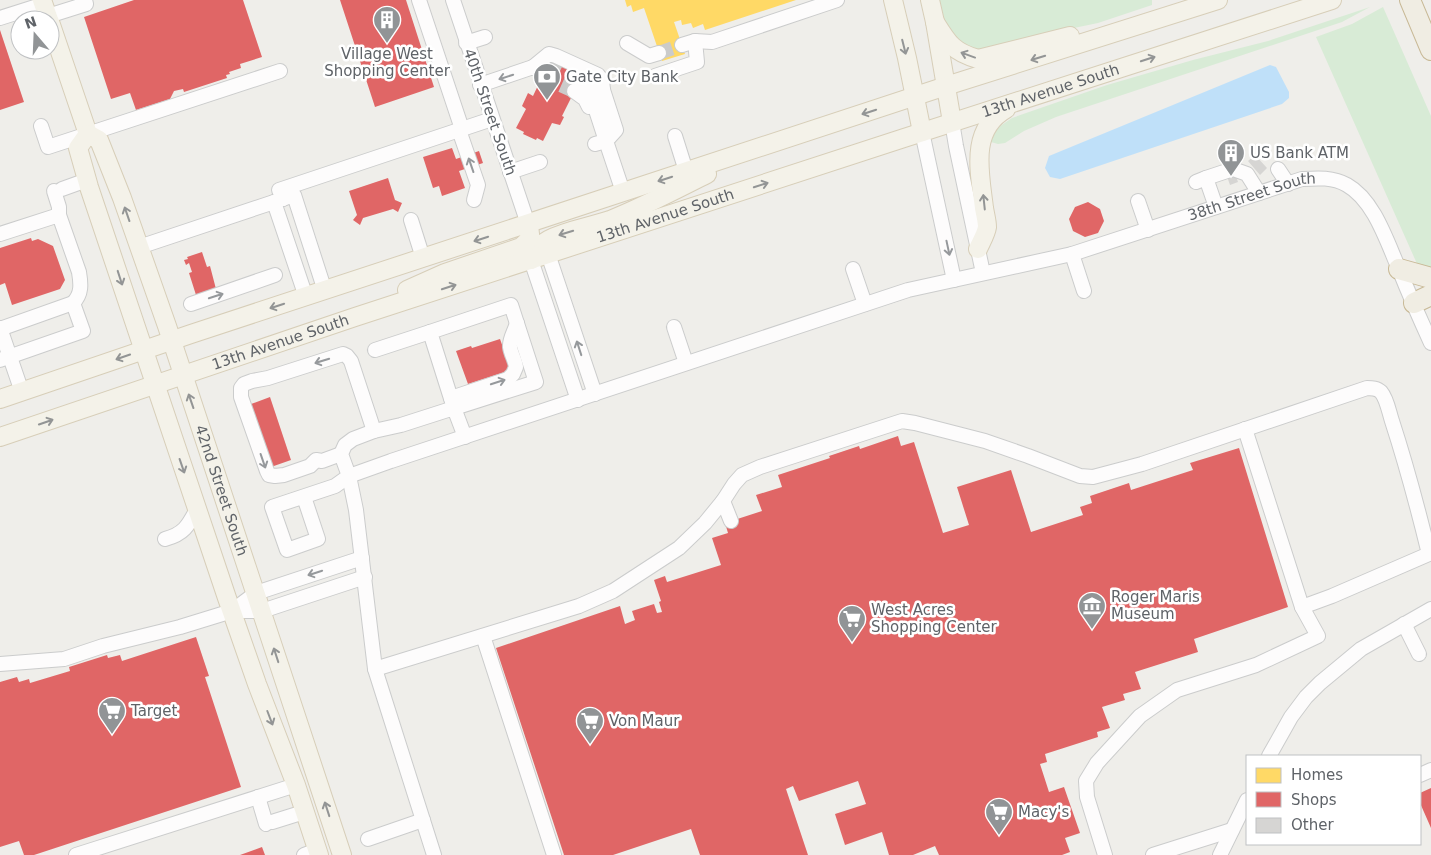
<svg xmlns="http://www.w3.org/2000/svg" width="1431" height="855" viewBox="0 0 1431 855" font-family="'DejaVu Sans',sans-serif">
<style>
.green{fill:#d8ebd6}
.water{fill:#bfe0f9}
.homes{fill:#ffd966}
.shops{fill:#e06666}
.building{fill:#d6d5d3}
.lines{fill:none;stroke-linecap:round;stroke-linejoin:round}
.minor-tunnel{stroke:#cbcbca;stroke-width:14;stroke-dasharray:14 7;stroke-linecap:butt}
.minor-casing{stroke:#cbcccc;stroke-width:16}
.major-casing{stroke:#d7ceb8;stroke-width:20}
.highway-casing{stroke:#c8b996;stroke-width:22}
.minor{stroke:#fdfcfc;stroke-width:14}
.major{stroke:#f4f2e9;stroke-width:18}
.highway{stroke:#f0ede3;stroke-width:20}
.oneway{stroke:#939595}
.oneway2{stroke:#96999c}
.labels{text-anchor:middle;dominant-baseline:central;stroke-width:5;stroke-linejoin:round;paint-order:stroke}
.poi-label{font-size:15px;fill:#5f6368;stroke:#fff;text-anchor:start}
.street-label{font-size:15px;fill:#5f6368;stroke:#fff}
</style>
<rect width="100%" height="100%" fill="#efeeea"/>
<path class="green" d="M938,0h214v5l-54,18 -58,12 -56,16 -14,-2 -12,-6 -16,-26z
M1370,7l-28,15 -286,95 -32,14 -19,12 -7,1 -7,-2 5,-13 16,-11 95,-33 86,-25 75,-19z
M1383,7l48,109v155l-13,-5 -102,-229 36,-13z"/>
<path class="water" d="M1270,65l6,2 13,25v6l-7,6 -222,75 -10,-2 -5,-9 4,-12z"/>
<path class="homes" d="M625,0h171l-91,30 -2,-6 -10,4 -2,-5 -9,2 -1,-5 -7,2 11,32 -23,7 -18,-53 -11,4 -2,-7 -4,2z"/>
<path class="shops" d="M134,0h109l19,57 -22,7 1,4 -12,4 1,2 -4,1 1,3 -43,14 -1,-3 -9,2 -4,8 -34,11 -6,-17 -19,6 -27,-82z
M340,0h66l28,87 -59,20z
M0,30l24,72 -24,8z
M551,58l32,16 -21,42 2,1 -4,8 -8,-2 -9,18 -6,-3 -1,2 -13,-6 1,-2 -8,-4 10,-19 -4,-3 6,-13 5,3z
M452,148l4,11 23,-8 4,12 -24,8 6,17 -23,8 -3,-10 -6,2 -10,-31z
M388,178l7,22 7,3 -4,9 -5,-3 -30,9 -3,7 -7,-5 4,-5 -8,-24z
M1088,202l12,7 4,12 -6,12 -13,4 -12,-6 -4,-12 6,-12z
M31,238l1,3 6,-2 15,7 12,34 -5,9 -48,16 -7,-22 -5,2v-37z
M202,252l5,15 3,-1 6,23 -20,6 -7,-22 3,-1 -3,-9 -3,2 -2,-5 4,-1 -1,-2z
M500,339l11,31 -43,14 -12,-33 15,-5 1,2z
M270,397l21,63 -20,7 -20,-63z
M898,436l3,10 13,-4 29,91 26,-8 -12,-38 54,-17 20,62 52,-17 -3,-8 12,-4 -2,-7 39,-13 2,7 62,-20 -3,-7 49,-15 49,159 -94,32 4,13 -63,20 6,17 -18,5 2,6 -23,7 8,21 -13,4 1,5 -53,17 2,8 -7,2 9,28 15,-5 16,46 -15,5 5,14 -8,3h-123l-4,-9 -22,9h-24l-7,-23 -37,13 -10,-31 31,-10 -8,-23 -59,20 -6,-15 -7,3 22,66h-108l-9,-26 -78,26h-49l-68,-207 124,-42 5,18 10,-4 -3,-9 22,-7 3,9 5,-1 -3,-10 2,-1 -7,-21 11,-4 2,6 54,-17 -9,-27 16,-5 -3,-10 37,-12 -6,-16 26,-8 -4,-12 52,-17 -1,-2 30,-10 1,3z
M196,637l13,39 -4,1 36,110 -207,68h-10l-5,-14 -19,6v-165l17,-5 2,5 10,-3 1,4 40,-12 -1,-4 38,-12 1,3 12,-3 2,6z
M1431,788v40l-11,-25v-10z
M262,847l3,8h-25z"/>
<path class="building" d="M1255,155l12,13 -7,7 -12,-14z
M1230,159l8,23 -8,3 -8,-23z"/>
<g class="lines">
<path class="minor-tunnel" d="M659,53l23,-8
M547,66l32,15
M542,77l32,14"/>
<defs>
<g id="minor">
<path d="M419,0l43,129"/>
<path d="M453,0l75,224"/>
<path d="M48,16l38,-12 -1,-4"/>
<path d="M0,18l44,-14"/>
<path d="M466,43l19,-6"/>
<path d="M627,43l22,13 10,-3"/>
<path d="M682,45l13,-4 17,1 125,-42"/>
<path d="M532,68l17,-14 7,2 42,19 4,5 1,10"/>
<path d="M655,76l42,-14 -2,-21"/>
<path d="M579,81l14,8 7,11"/>
<path d="M598,84l5,6 13,40 -10,11"/>
<path d="M480,85l59,-20"/>
<path d="M574,91l11,8 4,8"/>
<path d="M587,93l6,8 13,40"/>
<path d="M952,122l4,24 27,127"/>
<path d="M41,126l7,21 232,-76"/>
<path d="M459,130l19,55 -4,15"/>
<path d="M922,132l32,148"/>
<path d="M675,136l11,35"/>
<path d="M595,144l11,-3 17,51"/>
<path d="M1278,169l10,15"/>
<path d="M510,172l30,-10"/>
<path d="M1206,178l27,-9 14,5 12,19"/>
<path d="M1196,182l10,-4 10,29"/>
<path d="M62,189l25,-9"/>
<path d="M54,191l5,16v8"/>
<path d="M283,199l-4,-9 213,-71"/>
<path d="M1138,201l10,29"/>
<path d="M274,202l20,-7 31,96"/>
<path d="M411,220l12,38"/>
<path d="M0,234l59,-19 20,57c2,12 3,22 -6,31l-73,26"/>
<path d="M139,247l135,-45 32,95"/>
<path d="M548,254l47,140"/>
<path d="M1072,254l12,37"/>
<path d="M531,260l47,140"/>
<path d="M853,269l12,35"/>
<path d="M191,304l84,-29"/>
<path d="M511,305l25,77 -82,26 -24,-76z"/>
<path d="M674,327l12,36"/>
<path d="M0,328l22,64"/>
<path d="M375,350l55,-18"/>
<path d="M0,360l83,-29 -10,-28"/>
<path d="M451,398l57,-19 5,-5 3,-7c-1,-7 -5,-13 -6,-20 -1,-8 5,-16 7,-24"/>
<path d="M341,454l-19,7 -6,-1 -6,6 -26,9 -9,1 -6,-1 -2,-4 -26,-74v-9l3,-4 8,-3 16,-3 75,-24 4,2 4,5 23,70"/>
<path d="M304,497l14,42 -31,11 -15,-43 63,-21 14,-10 -8,-22 4,-9 8,-6 21,-8 27,-6 53,-17 11,29"/>
<path d="M723,501l8,20"/>
<path d="M165,539c19,-5 23,-13 32,-30"/>
<path d="M232,611l24,-18 106,-35"/>
<path d="M1404,624l15,30"/>
<path d="M483,636l71,219"/>
<path d="M0,664l64,-5 39,-13 77,-19 52,-16h30l103,-34"/>
<path d="M375,669l204,-63 34,-15 66,-43 26,-25 18,-22 11,-17 8,-9 18,-8 142,-46 13,2 70,18 43,15 52,20 13,1 49,-13 225,-76c5,0 10,0 14,4 6,7 8,20 11,29 14,43 26,88 37,133l-97,42 -30,11"/>
<path d="M1269,756l22,-39 15,-20 14,-14 41,-34 70,-40"/>
<path d="M1420,775l11,-5"/>
<path d="M258,797l8,27"/>
<path d="M272,822l32,-10"/>
<path d="M368,839l55,-19"/>
<path d="M76,855l220,-70"/>
<path d="M304,855l13,-5"/>
<path id="s1" d="M434,855l-59,-186 -19,-159 -7,-34 42,-15 517,-171 164,-36 230,-75c16,-1 31,-2 45,6 27,15 40,57 52,84 10,25 21,50 32,74"/>
<path d="M1105,855l-18,-58 -1,-16 11,-18 43,-47 37,-26 79,-25 62,-29 -16,-29 -57,-178"/>
<path d="M1153,855l79,-25"/>
<path d="M1220,855l27,-55"/>
</g>
<g id="major">
<path d="M42,0l7,20"/>
<path d="M893,0l14,58 15,74"/>
<path d="M930,0l5,22 17,100"/>
<path id="s2" d="M50,22l38,112 11,6 23,58 45,128 175,529"/>
<path d="M935,22c13,21 18,30 43,37l92,-23"/>
<path d="M88,134l-10,14 11,39 138,411 30,86 39,101 23,70"/>
<path d="M978,249c3,-7 8,-15 9,-22 0,-6 -2,-13 -3,-19 -4,-35 -15,-78 22,-99"/>
<path d="M531,260c4,-9 9,-16 17,-20 19,-10 42,-13 62,-20 33,-13 65,-30 97,-46"/>
<path d="M407,290l38,-17 76,-26c10,-9 11,-11 7,-23"/>
<path d="M0,399l191,-65 755,-248 272,-86"/>
<path id="s3" d="M0,437l355,-120 546,-178 431,-139"/>
</g>
<path id="highway" d="M1410,0l21,50
M1399,269l32,9
M1414,303l17,-8"/>
</defs>
<use href="#minor" class="minor-casing"/>
<use href="#major" class="major-casing"/>
<use href="#highway" class="highway-casing"/>
<use href="#minor" class="minor"/>
<use href="#major" class="major"/>
<use href="#highway" class="highway"/>
</g>
<defs><path id="oneway-shaft" d="M-6 0H5M1.5-3L5.5 0L1.5 3" fill="none" stroke-width="1.6" stroke-linecap="round" stroke-linejoin="round" transform="scale(1.25)"/></defs>
<g class="oneway">
<use href="#oneway-shaft" transform="translate(904 47) rotate(76)"/>
<use href="#oneway-shaft" transform="translate(968 55) rotate(-160)"/>
<use href="#oneway-shaft" transform="translate(1038 58) rotate(163)"/>
<use href="#oneway-shaft" transform="translate(1148 59) rotate(-18)"/>
<use href="#oneway-shaft" transform="translate(869 112) rotate(162)"/>
<use href="#oneway-shaft" transform="translate(665 179) rotate(162)"/>
<use href="#oneway-shaft" transform="translate(761 185) rotate(-18)"/>
<use href="#oneway-shaft" transform="translate(984 202) rotate(-96)"/>
<use href="#oneway-shaft" transform="translate(127 214) rotate(-109)"/>
<use href="#oneway-shaft" transform="translate(566 233) rotate(163)"/>
<use href="#oneway-shaft" transform="translate(481 239) rotate(162)"/>
<use href="#oneway-shaft" transform="translate(120 278) rotate(72)"/>
<use href="#oneway-shaft" transform="translate(449 287) rotate(-18)"/>
<use href="#oneway-shaft" transform="translate(277 306) rotate(162)"/>
<use href="#oneway-shaft" transform="translate(123 357) rotate(161)"/>
<use href="#oneway-shaft" transform="translate(191 401) rotate(-109)"/>
<use href="#oneway-shaft" transform="translate(46 422) rotate(-19)"/>
<use href="#oneway-shaft" transform="translate(182 466) rotate(71)"/>
<use href="#oneway-shaft" transform="translate(276 655) rotate(-108)"/>
<use href="#oneway-shaft" transform="translate(270 718) rotate(69)"/>
<use href="#oneway-shaft" transform="translate(327 809) rotate(-108)"/>
</g>
<g class="oneway2">
<use href="#oneway-shaft" transform="translate(506 77) rotate(162)"/>
<use href="#oneway-shaft" transform="translate(471 165) rotate(-109)"/>
<use href="#oneway-shaft" transform="translate(948 248) rotate(78)"/>
<use href="#oneway-shaft" transform="translate(216 296) rotate(-18)"/>
<use href="#oneway-shaft" transform="translate(579 348) rotate(-108)"/>
<use href="#oneway-shaft" transform="translate(322 361) rotate(163)"/>
<use href="#oneway-shaft" transform="translate(498 382) rotate(-18)"/>
<use href="#oneway-shaft" transform="translate(263 461) rotate(71)"/>
<use href="#oneway-shaft" transform="translate(315 573) rotate(162)"/>
</g>
<defs>
<symbol id="building-pin" viewBox="-11 -11 22 30"><path d="M0 17L-7.5 6A9.5 9.5 0 1 1 7.5 6Z" fill="#919496" stroke="#fff"/><path d="M-4-6H4V6H1V3H-1V6H-4ZM-2.5-4.3h1.7v1.8h-1.7ZM.8-4.3h1.7v1.8H.8ZM-2.5-1h1.7V.8h-1.7ZM.8-1h1.7V.8H.8Z" fill="#fff"/></symbol>
<symbol id="bank-pin" viewBox="-11 -11 22 30"><path d="M0 17L-7.5 6A9.5 9.5 0 1 1 7.5 6Z" fill="#919496" stroke="#fff"/><path d="M-6-4H6V4H-6ZM0-2.3a2.3 2.3 0 1 0 0 4.6a2.3 2.3 0 1 0 0-4.6Z" fill="#fff"/></symbol>
<symbol id="museum-pin" viewBox="-11 -11 22 30"><path d="M0 17L-7.5 6A9.5 9.5 0 1 1 7.5 6Z" fill="#919496" stroke="#fff"/><path d="M0-6L6-3V-2H-6V-3ZM-5-1h2V3h-2ZM-1-1h2V3h-2ZM3-1h2V3H3ZM-6 4H6V6H-6Z" fill="#fff"/></symbol>
<symbol id="supermarket-pin" viewBox="-11 -11 22 30"><path d="M0 17L-7.5 6A9.5 9.5 0 1 1 7.5 6Z" fill="#919496" stroke="#fff"/><path d="M-6-5.5h2.5l.6 2H6L4.5 2H-2.5L-4.4-4H-6ZM-1.5 3.2a1.3 1.3 0 1 0 .1 0ZM3 3.2a1.3 1.3 0 1 0 .1 0Z" fill="#fff"/></symbol>
</defs>
<g fill-rule="evenodd">
<use href="#building-pin" x="371" y="4" width="32" height="43"/>
<use href="#bank-pin" x="531" y="61" width="32" height="43"/>
<use href="#building-pin" x="1215" y="137" width="32" height="43"/>
<use href="#museum-pin" x="1076" y="590" width="32" height="43"/>
<use href="#supermarket-pin" x="836" y="603" width="32" height="43"/>
<use href="#supermarket-pin" x="96" y="695" width="32" height="43"/>
<use href="#supermarket-pin" x="574" y="705" width="32" height="43"/>
<use href="#supermarket-pin" x="983" y="796" width="32" height="43"/>
</g>
<g class="labels">
<g class="poi-label">
<text x="387" y="54" text-anchor="middle">Village West<tspan x="387" dy="17">Shopping Center</tspan></text>
<text x="566" y="77">Gate City Bank</text>
<text x="1250" y="153">US Bank ATM</text>
<text x="1111" y="597">Roger Maris<tspan x="1111" dy="17">Museum</tspan></text>
<text x="871" y="610">West Acres<tspan x="871" dy="17">Shopping Center</tspan></text>
<text x="131" y="711">Target</text>
<text x="609" y="721">Von Maur</text>
<text x="1018" y="812">Macy's</text>
</g>
<g class="street-label">
<text stroke="none"><textPath href="#s3" startOffset="1106">13th Avenue South</textPath></text>
<text transform="translate(490 112) rotate(71)">40th Street South</text>
<text stroke="none"><textPath href="#s1" startOffset="1336">38th Street South</textPath></text>
<text stroke="none"><textPath href="#s3" startOffset="701">13th Avenue South</textPath></text>
<text stroke="none"><textPath href="#s3" startOffset="296">13th Avenue South</textPath></text>
<text stroke="none"><textPath href="#s2" startOffset="502">42nd Street South</textPath></text>
</g>
</g>
<rect x="1246" y="755" width="175" height="90" fill="#ffffff" stroke="#bfc1c3"/>
<rect x="1256" y="768" width="25" height="15" fill="#ffd966" stroke="#bfc1c3"/>
<text x="1291" y="780" font-size="15" fill="#5f6368">Homes</text>
<rect x="1256" y="792" width="25" height="15" fill="#e06666" stroke="#bfc1c3"/>
<text x="1291" y="805" font-size="15" fill="#5f6368">Shops</text>
<rect x="1256" y="818" width="25" height="15" fill="#d6d5d3" stroke="#bfc1c3"/>
<text x="1291" y="830" font-size="15" fill="#5f6368">Other</text>
<g transform="translate(35 35) rotate(341)"><circle r="24" fill="#ffffff" stroke="#bfc1c3"/>
<path d="M0-4L9 19L0 12L-9 19Z" fill="#919496"/>
<text y="-8" font-size="14" font-weight="bold" text-anchor="middle" fill="#5f6368">N</text>
</g>
</svg>
